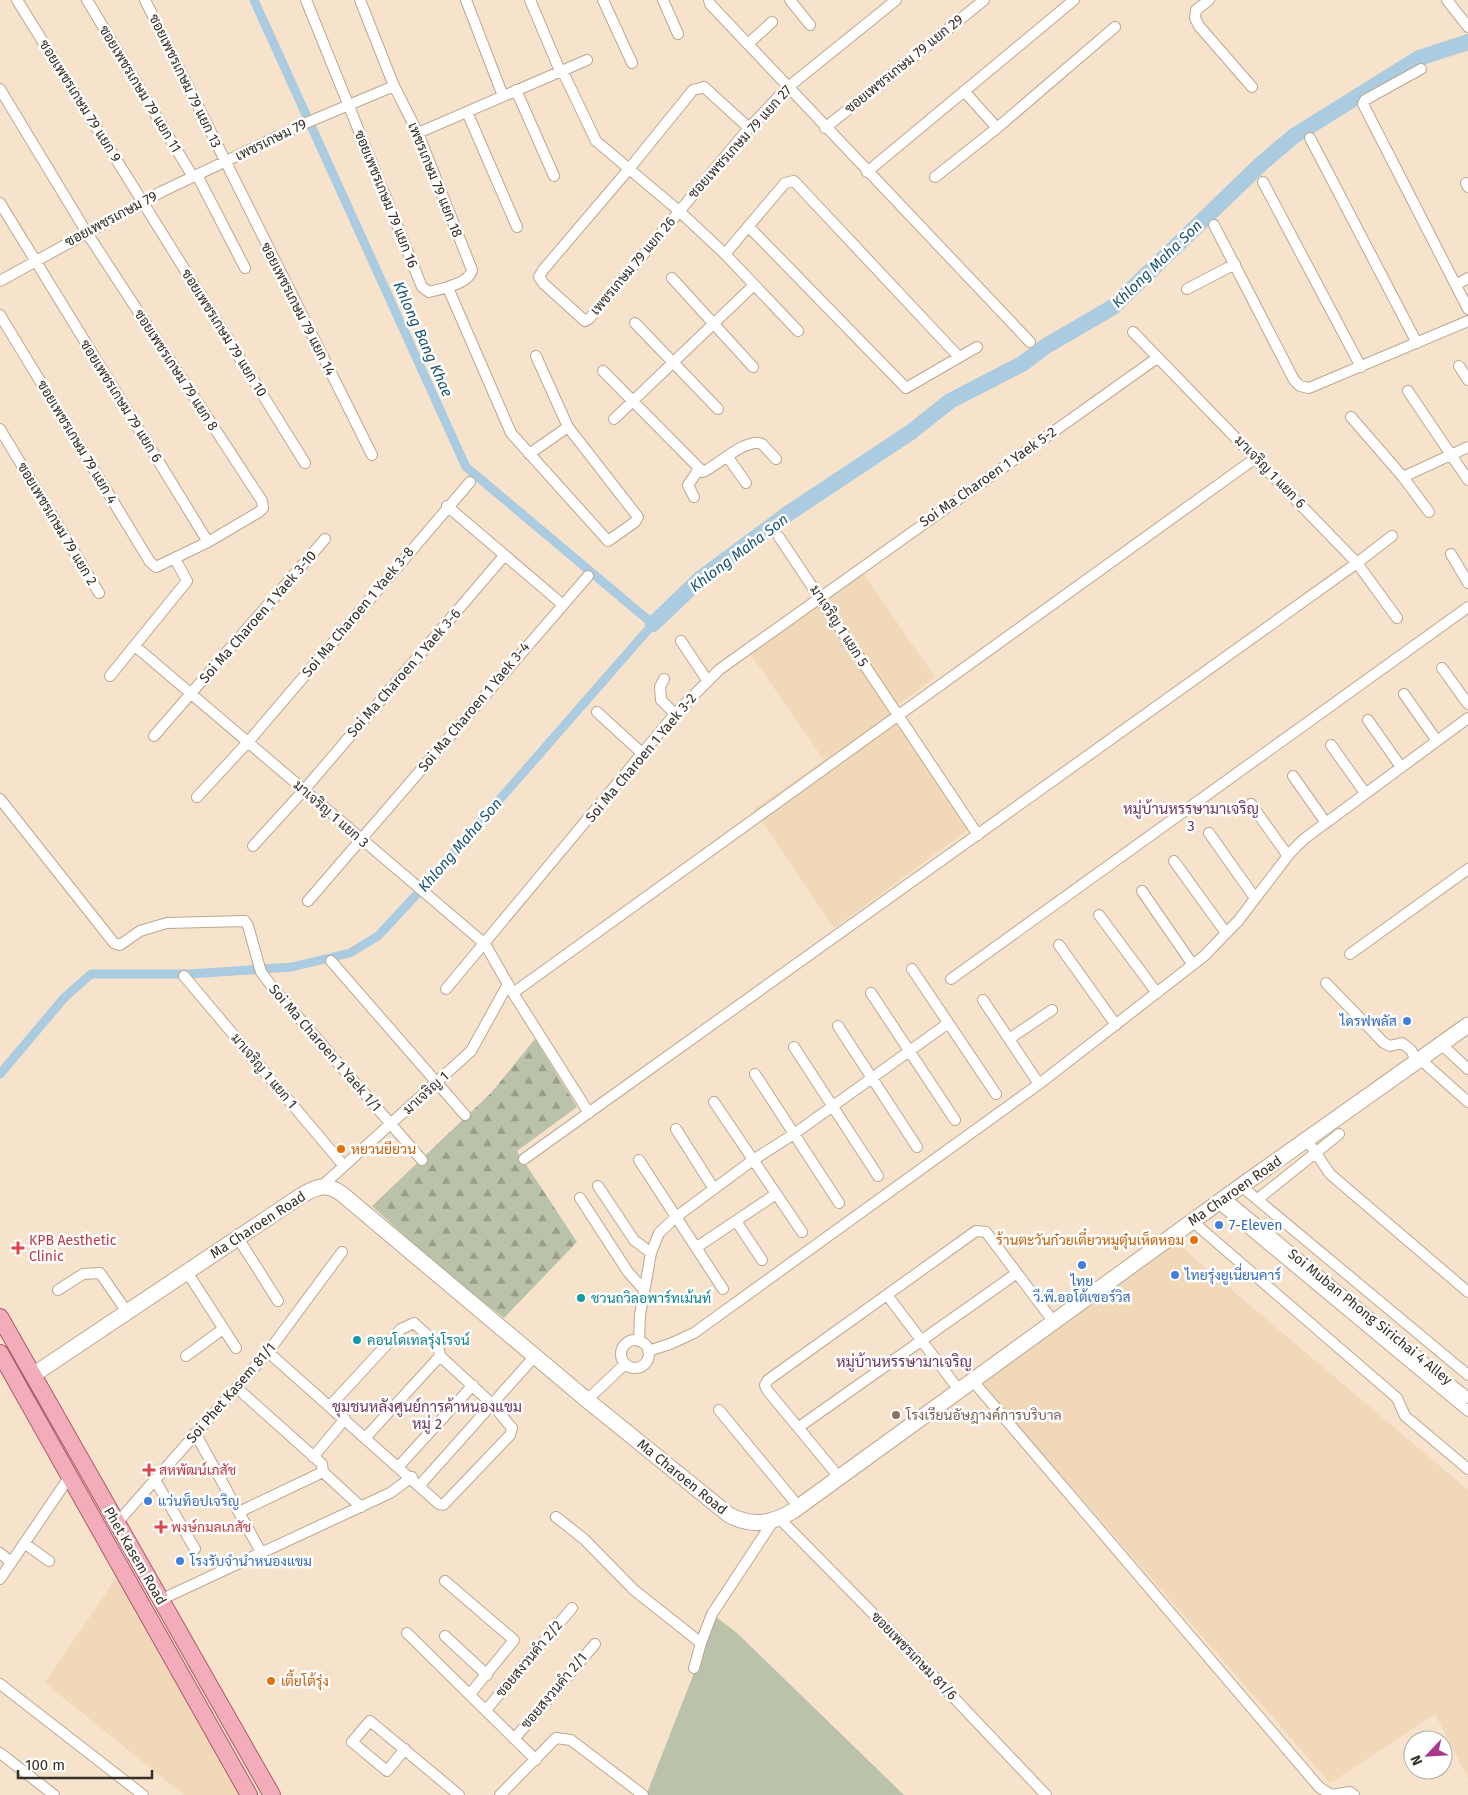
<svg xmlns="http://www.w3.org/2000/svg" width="1468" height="1795" viewBox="0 0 1468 1795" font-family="'Fira Sans',Sarabun,sans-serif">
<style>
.built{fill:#f0d8b9}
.grass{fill:#bbc2aa}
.forest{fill:url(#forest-firs)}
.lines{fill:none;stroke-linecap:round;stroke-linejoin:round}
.canal{stroke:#abcce0;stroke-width:9}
.river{stroke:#abcce0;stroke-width:16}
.street-casing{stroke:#baa890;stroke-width:12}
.secondary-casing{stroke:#baa890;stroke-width:17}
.primary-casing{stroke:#ab5c68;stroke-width:18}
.street{stroke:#fff;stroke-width:10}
.secondary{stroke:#fff;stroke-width:15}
.primary{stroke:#f2acba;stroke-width:16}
.shop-dot{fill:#3f7fe0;stroke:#fff;stroke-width:2}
.food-dot{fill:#e8710a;stroke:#fff;stroke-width:2}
.health-dot{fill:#e0444e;stroke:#fff;stroke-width:2}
.culture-dot{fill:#0f9aa8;stroke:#fff;stroke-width:2}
.education-dot{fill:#8d6e63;stroke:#fff;stroke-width:2}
.labels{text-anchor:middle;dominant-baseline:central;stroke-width:5;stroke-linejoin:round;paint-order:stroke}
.street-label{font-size:14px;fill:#362f25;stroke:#fff}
.shop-label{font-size:14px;fill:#366cbe;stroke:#fff;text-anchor:start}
.food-label{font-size:14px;fill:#c56008;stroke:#fff;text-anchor:start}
.health-label{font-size:14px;fill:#be3a42;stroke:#fff;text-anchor:start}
.culture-label{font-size:14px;fill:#0d838f;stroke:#fff;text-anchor:start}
.education-label{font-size:14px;fill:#785e54;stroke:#fff;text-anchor:start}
.water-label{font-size:15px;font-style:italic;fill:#1b5471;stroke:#fff}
.neighbourhood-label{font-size:15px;fill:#6f345d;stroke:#fff}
</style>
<defs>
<pattern id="forest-firs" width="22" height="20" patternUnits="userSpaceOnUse" patternTransform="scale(1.25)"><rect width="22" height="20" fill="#bbc2aa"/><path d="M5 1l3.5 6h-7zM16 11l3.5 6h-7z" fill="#999e8a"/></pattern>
</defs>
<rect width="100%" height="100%" fill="#f7e3cb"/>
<path class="built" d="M860,569l75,108 -42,32 78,119 -137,100 -80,-119 70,-49 -78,-112z
M1173,1240l295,250v289l-33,-65 -105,69 -349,-400z
M118,1575l122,220h-56l-139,-112z"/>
<path class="grass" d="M716,1617l21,16 167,162h-255l-2,-2z"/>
<path class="forest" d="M535,1039l42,68 -60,44 60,91 -73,76 -63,-49 -69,-63 119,-113z"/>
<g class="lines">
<path class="canal" d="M0,1074l64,-76 27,-24h99l102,-7 58,-14 28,-17 40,-43 235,-269 -187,-157 -212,-467"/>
<path class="river" d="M653,624l47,-45 89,-66 122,-81 39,-31 72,-37 24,-18 67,-39 149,-144 32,-27 125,-78 49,-16"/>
<defs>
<path id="street" d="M17,0l288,463
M87,0l106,177
M145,0l227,455
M306,0l116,287 7,5c12,-3 40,-8 43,-22l-54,-137 -24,-47 -34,-86
M466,0l37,96
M530,0l30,71
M603,0l29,63
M663,0l15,34
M709,0l1,4 320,338
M790,0l20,25
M1209,0l-13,10 -1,8 4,8 53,61
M1447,0l21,27
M748,44l24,-22
M1421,69l-56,31 -2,4 105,205
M562,70l34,71 83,70 46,43 73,77
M0,89l87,144 175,268 1,7 -4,4 -51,30 -52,25 -6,-5 -150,-247
M516,90l38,86
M964,91l33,37
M467,112l50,115
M749,128l-45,-41 -11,3 -64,79 -86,101 -4,7 5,7 41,37 5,-3 159,-190 38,-40 109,-88
M825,128l159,-128
M418,133l169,-73
M1310,138l107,205
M867,172l207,-172
M197,175l48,93
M935,177l62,-49 118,-101
M1263,182l98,185
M1466,183l2,4
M0,203l208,339
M1214,225l80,155 6,6 9,2 159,-67
M749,227l157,161 71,-41
M725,254l60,-71 9,-2 165,176
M672,278l81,89
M0,281l161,-89 145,-69 88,-37
M1456,285l12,-7
M448,288l63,145 97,108 27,-19 3,-5 -70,-90 -32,-71
M1187,289l48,-25
M635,323l83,86
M1133,332l224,231 40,55
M1459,366l9,14
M603,371l100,101c14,-6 43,-35 59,-28l14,15
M1408,391l60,89
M1351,417l52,60 26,35
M614,419l140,-134
M0,429l99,164
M529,454l39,-27
M727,456l19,27
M1403,477l65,-30
M694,497l-6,-12 11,-16
M447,506l115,98
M779,537l199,298
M1451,554l17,29
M681,641l26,39
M135,646l350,298 28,49 76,120
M1442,668l26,36
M110,676l77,-95 -12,-22
M664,679l-4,8 1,13 14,14
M1404,694l33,47
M597,712l46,42
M1368,720l33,47
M154,736l171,-197
M1331,745l34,48
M1293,776l33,47
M197,797l51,-55 222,-260
M0,799l114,144 6,2 20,-14 27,-8 78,-2 3,5 13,46 12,16 149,172
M1251,804l37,52
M1209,833l46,65
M253,846l51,-56 200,-234
M1174,861l52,72
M1142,891l51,74
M308,901l280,-325
M1099,915l58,78
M1059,945l57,80
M1350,954l118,-85
M331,961l134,154
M912,969l84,125
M184,976l160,190
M951,979l517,-372
M1326,983l58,60 6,3 12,-3 9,7 6,12
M446,989l229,-275 45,-45 437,-311
M513,993l744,-536
M871,993l84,127
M983,1000l56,84
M838,1026l79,121
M1009,1039l43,-29
M1441,1044l27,25
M794,1047l84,129
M1420,1059l48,43
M755,1074l84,129
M714,1102l88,130
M676,1129l38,60
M1307,1140l23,34 138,118
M524,1159l833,-596 35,-27
M639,1160l84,129
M323,1185l148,-134 37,-67
M598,1186l36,54 17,13
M1241,1186l227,189
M580,1198l48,74 16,18
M1225,1198l243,200
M1258,1199l81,-65
M1218,1203l250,208
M736,1221l26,39
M1192,1221l205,177 8,18 63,53
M238,1238l40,63
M697,1247l79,-53
M187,1272l49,76
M58,1290l25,-16 17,-1 27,39
M887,1295l72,95
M621 1354a14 14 0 1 1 28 0a14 14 0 1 1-28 0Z
M639,1341l1,-26 11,-62 8,-20 17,-16 77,-57 41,-26 153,-110
M648,1351l22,-7 24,-11 345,-249 165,-128 34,-35 52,-68 14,-14 164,-121
M268,1352l171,152 4,1 4,-4 63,-66 2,-7 -20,-24 -52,-48 -2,-11 -24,-22 -13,6 -71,77
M186,1356l37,-27
M972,1380l347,407 12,8 19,-3 4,3
M237,1388l85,76 1,8 38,35
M587,1400l38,-36
M719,1410l80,97
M799,1427l218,-154
M195,1433l67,121
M366,1437l74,-81
M313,1457l32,-38
M399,1466l74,-81
M839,1477l-72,-87 -2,-5 3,-5 208,-149 10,1 67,89
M155,1480l40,69
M420,1485l115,-129
M239,1512l84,-40
M556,1517l28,22 50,51 67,53 11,-29 62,-94
M780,1519l125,127 141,149
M116,1524l152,-172 74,-100
M24,1543l25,18
M0,1553l11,9
M0,1579l70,-103
M445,1581l69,59 -44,54
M160,1600l230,-107 22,-16
M407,1633l129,127
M445,1636l42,39
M694,1668l7,-25
M0,1684l143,111
M486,1710l86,-102
M514,1739l81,-95
M405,1749l-18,22 -35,-29 18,-21 89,74
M0,1753l54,42
M500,1795l56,-57 15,2 72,55"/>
<path id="secondary" d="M33,1375l266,-178c16,-10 27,-15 43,-3l245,206 142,115c23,12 42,9 64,-4l448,-325 227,-161"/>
<path id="primary" d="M0,1317l272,478
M0,1353l249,442"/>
</defs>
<use href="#street" class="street-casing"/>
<use href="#secondary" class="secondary-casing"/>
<use href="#primary" class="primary-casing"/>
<use href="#street" class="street"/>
<use href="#secondary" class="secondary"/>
<use href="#primary" class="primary"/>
</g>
<g class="shop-dot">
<circle cx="1407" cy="1021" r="5"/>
<circle cx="1219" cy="1225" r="5"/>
<circle cx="1082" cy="1265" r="5"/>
<circle cx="1175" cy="1275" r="5"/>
<circle cx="148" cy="1501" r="5"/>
<circle cx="180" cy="1561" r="5"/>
</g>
<g class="food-dot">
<circle cx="341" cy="1149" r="5"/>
<circle cx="1194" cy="1240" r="5"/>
<circle cx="271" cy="1681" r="5"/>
</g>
<g class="health-dot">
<path d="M15.5 1240.5h5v5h5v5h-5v5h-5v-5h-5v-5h5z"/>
<path d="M146.5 1462.5h5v5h5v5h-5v5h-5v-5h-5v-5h5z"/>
<path d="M158.5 1519.5h5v5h5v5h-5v5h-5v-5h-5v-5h5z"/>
</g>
<g class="culture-dot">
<circle cx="581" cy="1298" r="5"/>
<circle cx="357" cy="1340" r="5"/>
</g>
<circle class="education-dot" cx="896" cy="1415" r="5"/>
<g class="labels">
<g class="street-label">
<text transform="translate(904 64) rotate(-39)">ซอยเพชรเกษม 79 แยก 29</text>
<text transform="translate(185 81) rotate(64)">ซอยเพชรเกษม 79 แยก 13</text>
<text transform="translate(140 89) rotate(59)">ซอยเพชรเกษม 79 แยก 11</text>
<text transform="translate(80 101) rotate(58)">ซอยเพชรเกษม 79 แยก 9</text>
<text transform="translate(271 140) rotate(-26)">เพชรเกษม 79</text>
<text transform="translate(740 142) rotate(-48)">ซอยเพชรเกษม 79 แยก 27</text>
<text transform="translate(435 180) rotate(68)">เพชรเกษม 79 แยก 18</text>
<text transform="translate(386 199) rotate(68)">ซอยเพชรเกษม 79 แยก 16</text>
<text transform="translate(111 219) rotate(-28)">ซอยเพชรเกษม 79</text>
<text transform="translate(633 266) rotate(-50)">เพชรเกษม 79 แยก 26</text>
<text transform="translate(298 309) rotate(63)">ซอยเพชรเกษม 79 แยก 14</text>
<text transform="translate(224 333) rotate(58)">ซอยเพชรเกษม 79 แยก 10</text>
<text transform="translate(176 370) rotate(57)">ซอยเพชรเกษม 79 แยก 8</text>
<text transform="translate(121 401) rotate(58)">ซอยเพชรเกษม 79 แยก 6</text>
<text transform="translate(77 442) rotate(59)">ซอยเพชรเกษม 79 แยก 4</text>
<text transform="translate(1270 472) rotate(46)">มาเจริญ 1 แยก 6</text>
<text transform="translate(988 477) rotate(-35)">Soi Ma Charoen 1 Yaek 5-2</text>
<text transform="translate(57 524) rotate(59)">ซอยเพชรเกษม 79 แยก 2</text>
<text transform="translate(358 612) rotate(-50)">Soi Ma Charoen 1 Yaek 3-8</text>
<text transform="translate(258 617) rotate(-49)">Soi Ma Charoen 1 Yaek 3-10</text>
<text transform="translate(839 626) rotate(57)">มาเจริญ 1 แยก 5</text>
<text transform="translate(404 673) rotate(-49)">Soi Ma Charoen 1 Yaek 3-6</text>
<text transform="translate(474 707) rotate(-50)">Soi Ma Charoen 1 Yaek 3-4</text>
<text transform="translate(641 758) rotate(-50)">Soi Ma Charoen 1 Yaek 3-2</text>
<text transform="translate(331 814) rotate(41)">มาเจริญ 1 แยก 3</text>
<text transform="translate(325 1048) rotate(49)">Soi Ma Charoen 1 Yaek 1/1</text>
<text transform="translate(264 1071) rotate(50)">มาเจริญ 1 แยก 1</text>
<text transform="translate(426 1093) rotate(-42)">มาเจริญ 1</text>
<text transform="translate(1235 1191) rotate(-35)">Ma Charoen Road</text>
<text transform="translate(258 1225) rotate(-33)">Ma Charoen Road</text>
<text transform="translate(1370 1317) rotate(39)">Soi Muban Phong Sirichai 4 Alley</text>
<text transform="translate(231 1393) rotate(-49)">Soi Phet Kasem 81/1</text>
<text transform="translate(682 1477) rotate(39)">Ma Charoen Road</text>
<text transform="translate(135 1556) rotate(60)">Phet Kasem Road</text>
<text transform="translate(914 1656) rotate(46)">ซอยเพชรเกษม 81/6</text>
<text transform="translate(529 1659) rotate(-50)">ซอยสงวนคำ 2/2</text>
<text transform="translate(554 1691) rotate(-50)">ซอยสงวนคำ 2/1</text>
</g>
<g class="shop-label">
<text x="1397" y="1021" text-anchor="end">ไดรฟพลัส</text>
<text x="1229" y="1225">7-Eleven</text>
<text x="1185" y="1275">ไทยรุ่งยูเนี่ยนคาร์</text>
<text x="1082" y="1281" text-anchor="middle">ไทย<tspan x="1082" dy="16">วี.พี.ออโต้เซอร์วิส</tspan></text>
<text x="158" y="1501">แว่นท็อปเจริญ</text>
<text x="190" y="1561">โรงรับจำนำหนองแขม</text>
</g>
<g class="food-label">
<text x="351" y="1149">หยวนยียวน</text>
<text x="1184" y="1240" text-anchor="end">ร้านตะวันก๋วยเตี๋ยวหมูตุ๋นเห็ดหอม</text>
<text x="281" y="1681">เตี้ยโต้รุ่ง</text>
</g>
<g class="health-label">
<text x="29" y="1240">KPB Aesthetic<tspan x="29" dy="16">Clinic</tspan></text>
<text x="159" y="1470">สหพัฒน์เภสัช</text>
<text x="171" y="1527">พงษ์กมลเภสัช</text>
</g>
<g class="culture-label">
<text x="591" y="1298">ชวนถวิลอพาร์ทเม้นท์</text>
<text x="367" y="1340">คอนโดเทลรุ่งโรจน์</text>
</g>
<g class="education-label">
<text x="906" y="1415">โรงเรียนอัษฎางค์การบริบาล</text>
</g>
<g class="water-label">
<text transform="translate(1157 264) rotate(-44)">Khlong Maha Son</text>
<text transform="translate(423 339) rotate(66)">Khlong Bang Khae</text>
<text transform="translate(739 553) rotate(-37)">Khlong Maha Son</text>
<text transform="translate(460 845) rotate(-49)">Khlong Maha Son</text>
</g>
<g class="neighbourhood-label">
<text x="1191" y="809">หมู่บ้านหรรษามาเจริญ<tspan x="1191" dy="17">3</tspan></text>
<text x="904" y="1362">หมู่บ้านหรรษามาเจริญ</text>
<text x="427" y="1407">ชุมชนหลังศูนย์การค้าหนองแขม<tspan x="427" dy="17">หมู่ 2</tspan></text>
</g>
</g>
<g transform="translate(1428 1755) rotate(245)"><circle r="24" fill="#ffffff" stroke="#afaca8"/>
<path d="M0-4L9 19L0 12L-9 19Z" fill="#ac358c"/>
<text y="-8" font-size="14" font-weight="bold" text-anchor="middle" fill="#362f25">N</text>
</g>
<path d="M18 1770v8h134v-8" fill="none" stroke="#362f25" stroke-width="2.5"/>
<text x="25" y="1770" font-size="15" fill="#362f25" stroke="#ffffff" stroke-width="4" paint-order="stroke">100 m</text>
</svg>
